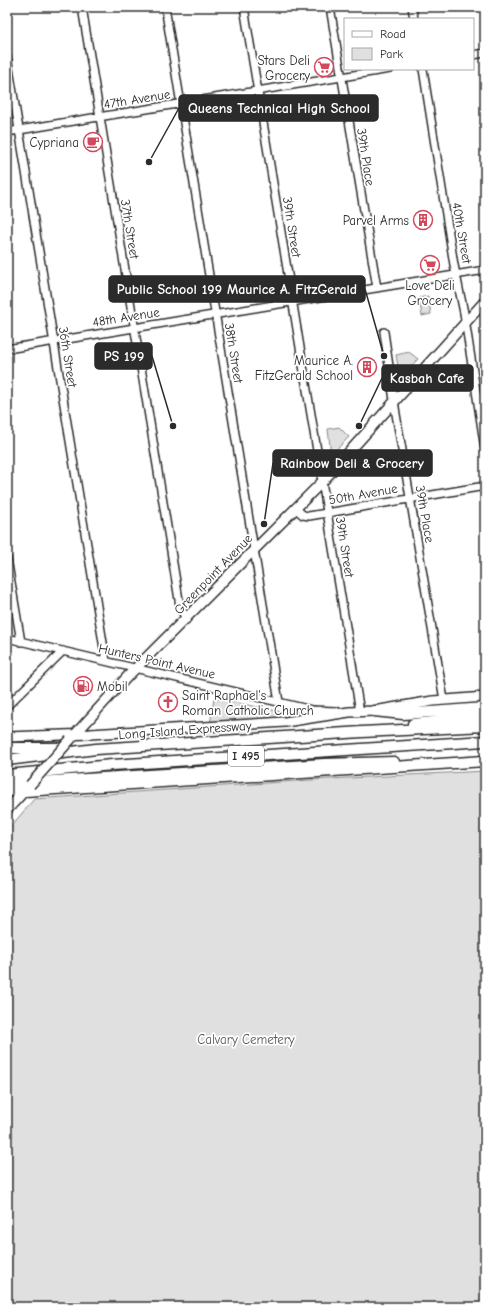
<svg xmlns="http://www.w3.org/2000/svg" width="492" height="1314" viewBox="0 0 492 1314" font-family="'Comic Neue',sans-serif">
<style>
.green{fill:#e0e0e0;stroke:#868686}
.lines{fill:none;stroke-linecap:round;stroke-linejoin:round}
.minor-casing{stroke:#2b2b2b;stroke-width:10}
.major-casing{stroke:#2b2b2b;stroke-width:12}
.highway-casing{stroke:#2b2b2b;stroke-width:13}
.minor{stroke:#fff;stroke-width:7}
.major{stroke:#fff;stroke-width:9}
.highway{stroke:#fff;stroke-width:10}
.major-bridge-casing{stroke:#2b2b2b;stroke-width:12;stroke-linecap:butt}
.major-bridge{stroke:#fff;stroke-width:9}
.labels{text-anchor:middle;dominant-baseline:central;stroke-width:3.5;stroke-linejoin:round;paint-order:stroke}
.shield{fill:#fff;stroke:#6b6b6b;stroke-width:1}
.shield-label{font-size:12px;font-weight:bold;fill:#2b2b2b}
.poi-label{font-size:13px;fill:#2b2b2b;stroke:#fff;text-anchor:end}
.street-label{font-size:13px;fill:#2b2b2b;stroke:#fff}
.park-label{font-size:13px;fill:#585858;stroke:#fff}
.leader{fill:none;stroke:#2b2b2b;stroke-width:1.5}
.callout-dot{fill:#2b2b2b;stroke:#fff;stroke-width:1.5}
.callout{fill:#2b2b2b;stroke:#2b2b2b;stroke-width:1.5}
.callout-label{font-size:14px;text-anchor:middle;font-weight:bold;fill:#fff}
</style>
<rect width="100%" height="100%" fill="#fff"/>
<filter id="ink" filterUnits="userSpaceOnUse"><feTurbulence type="fractalNoise" baseFrequency=".025" numOctaves="2"/><feDisplacementMap in="SourceGraphic" scale="8" xChannelSelector="R" yChannelSelector="G"/><feConvolveMatrix kernelMatrix="1 2 1 2 8 2 1 2 1" color-interpolation-filters="sRGB"/></filter>
<g filter="url(#ink)">
<path class="green" d="M428,296l3,18 -9,2 -3,-18z
M409,352l9,7 -18,19 -4,-23z
M339,427l10,10 -18,18 -3,-26z
M214,698l73,15v4l-46,6 -31,2z
M485,771v536h-478v-476l27,-32 276,-19z"/>
<g class="lines">
<defs>
<path id="minor" d="M82,7l98,599 6,14
M165,7l114,695
M244,7l116,705
M330,7l47,281
M412,7l2,12
M473,55l12,-2
M7,56l99,605
M423,69l31,196 10,48 21,136
M7,132l383,-63
M384,332l12,82 48,286
M7,349l478,-79
M295,508l8,7 6,1 176,-30
M7,558l14,84
M7,638l305,72 24,1
M7,706l56,-55"/>
<path id="major" d="M7,737l83,-3 195,-12 64,-10 25,-1 59,-10 52,-4
M70,740l58,-64 194,-194 163,-181
M7,791h18
M7,810l22,-24"/>
<path id="highway" d="M374,711l29,3 82,-6
M413,724l72,-7
M7,748h51
M7,760l89,-11 266,-17 123,-6
M7,775l105,-10 373,-24
M7,784l317,-20 70,-2
M25,791l460,-30"/>
</defs>
<use href="#minor" class="minor-casing"/>
<use href="#major" class="major-casing"/>
<use href="#highway" class="highway-casing"/>
<use href="#minor" class="minor"/>
<use href="#major" class="major"/>
<use href="#highway" class="highway"/>
<defs>
<path id="major-bridge" d="M30,785l40,-45"/>
</defs>
<use href="#major-bridge" class="major-bridge-casing"/>
<use href="#major-bridge" class="major-bridge"/>
</g>
</g>
<defs>
<symbol id="supermarket-ring" viewBox="-11 -11 22 22"><circle r="9.5" fill="#fff" stroke="#d1495b" stroke-width="1.5"/><path d="M-6-5.5h2.5l.6 2H6L4.5 2H-2.5L-4.4-4H-6ZM-1.5 3.2a1.3 1.3 0 1 0 .1 0ZM3 3.2a1.3 1.3 0 1 0 .1 0Z" fill="#d1495b"/></symbol>
<symbol id="cafe-ring" viewBox="-11 -11 22 22"><circle r="9.5" fill="#fff" stroke="#d1495b" stroke-width="1.5"/><path d="M-5.5-4.5H6V0H3Q3 3.5 0 3.5H-2.5Q-5.5 3.5-5.5 0ZM3-3.2v2h1.7v-2ZM-6 4.5H4V6H-6Z" fill="#d1495b"/></symbol>
<symbol id="building-ring" viewBox="-11 -11 22 22"><circle r="9.5" fill="#fff" stroke="#d1495b" stroke-width="1.5"/><path d="M-4-6H4V6H1V3H-1V6H-4ZM-2.5-4.3h1.7v1.8h-1.7ZM.8-4.3h1.7v1.8H.8ZM-2.5-1h1.7V.8h-1.7ZM.8-1h1.7V.8H.8Z" fill="#d1495b"/></symbol>
<symbol id="fuel-ring" viewBox="-11 -11 22 22"><circle r="9.5" fill="#fff" stroke="#d1495b" stroke-width="1.5"/><path d="M-5.5-6h7V0h2V4h1.3V-2.5L3-4.5l.8-.8L6-3V5H2.5V1h-1V6h-7ZM-4.2-4.7v3.2H.2V-4.7Z" fill="#d1495b"/></symbol>
<symbol id="church-ring" viewBox="-11 -11 22 22"><circle r="9.5" fill="#fff" stroke="#d1495b" stroke-width="1.5"/><path d="M-1.2-6h2.4v3.5h3.3v2.4h-3.3V6h-2.4V-.1h-3.3v-2.4h3.3Z" fill="#d1495b"/></symbol>
</defs>
<g fill-rule="evenodd">
<use href="#supermarket-ring" x="313" y="56" width="22" height="22"/>
<use href="#cafe-ring" x="82" y="131" width="22" height="22"/>
<use href="#building-ring" x="412" y="209" width="22" height="22"/>
<use href="#supermarket-ring" x="419" y="254" width="22" height="22"/>
<use href="#building-ring" x="356" y="356" width="22" height="22"/>
<use href="#fuel-ring" x="72" y="675" width="22" height="22"/>
<use href="#church-ring" x="157" y="691" width="22" height="22"/>
</g>
<g class="labels">
<rect class="shield" x="228" y="746" width="36" height="20" rx="3"/>
<g class="shield-label">
<text x="246" y="756">I 495</text>
</g>
<g class="poi-label">
<text x="310" y="60">Stars Deli<tspan x="310" dy="15">Grocery</tspan></text>
<text x="79" y="142">Cypriana</text>
<text x="409" y="220">Parvel Arms</text>
<text x="430" y="285" text-anchor="middle">Love Deli<tspan x="430" dy="15">Grocery</tspan></text>
<text x="353" y="360">Maurice A.<tspan x="353" dy="15">FitzGerald School</tspan></text>
<text x="97" y="686" text-anchor="start">Mobil</text>
<text x="182" y="695" text-anchor="start">Saint Raphael's<tspan x="182" dy="15">Roman Catholic Church</tspan></text>
</g>
<g class="street-label">
<text transform="translate(137 99) rotate(-9)">47th Avenue</text>
<text transform="translate(366 157) rotate(81)">39th Place</text>
<text transform="translate(292 227) rotate(81)">39th Street</text>
<text transform="translate(130 229) rotate(81)">37th Street</text>
<text transform="translate(462 233) rotate(80)">40th Street</text>
<text transform="translate(126 317) rotate(-9)">48th Avenue</text>
<text transform="translate(234 353) rotate(81)">38th Street</text>
<text transform="translate(68 357) rotate(81)">36th Street</text>
<text transform="translate(363 494) rotate(-10)">50th Avenue</text>
<text transform="translate(425 514) rotate(80)">39th Place</text>
<text transform="translate(345 547) rotate(81)">39th Street</text>
<text transform="translate(213 574) rotate(-46)">Greenpoint Avenue</text>
<text transform="translate(157 661) rotate(13)">Hunters Point Avenue</text>
<text transform="translate(185 730) rotate(-4)">Long Island Expressway</text>
</g>
<g class="park-label">
<text x="246" y="1039">Calvary Cemetery</text>
</g>
</g>
<path class="leader" d="M149 162L179 108M384 356L365 289M173 426L152 356M359 426L382 378M264 524L273 463"/>
<g class="callout-dot">
<circle cx="149" cy="162" r="4"/>
<circle cx="384" cy="356" r="4"/>
<circle cx="173" cy="426" r="4"/>
<circle cx="359" cy="426" r="4"/>
<circle cx="264" cy="524" r="4"/>
</g>
<g class="callout">
<rect x="179" y="95" width="199" height="26" rx="4"/>
<rect x="109" y="276" width="256" height="26" rx="4"/>
<rect x="95" y="343" width="57" height="26" rx="4"/>
<rect x="382" y="365" width="91" height="26" rx="4"/>
<rect x="273" y="450" width="159" height="26" rx="4"/>
</g>
<g class="callout-label">
<text x="279" y="113">Queens Technical High School</text>
<text x="237" y="294">Public School 199 Maurice A. FitzGerald</text>
<text x="124" y="361">PS 199</text>
<text x="427" y="383">Kasbah Cafe</text>
<text x="352" y="468">Rainbow Deli &amp; Grocery</text>
</g>
<rect width="492" height="1314" fill="none" stroke="#fff" stroke-width="24"/>
<rect x="12" y="12" width="468" height="1290" fill="none" stroke="#2b2b2b" stroke-width="1.5" filter="url(#ink)"/>
<rect x="344" y="18" width="130" height="52" fill="#ffffff" stroke="#aaaaaa"/>
<rect x="352" y="31" width="20" height="6" fill="#ffffff" stroke="#aaaaaa"/>
<text x="380" y="38" font-size="12" fill="#2b2b2b">Road</text>
<rect x="352" y="48" width="20" height="12" fill="#e0e0e0" stroke="#aaaaaa"/>
<text x="380" y="58" font-size="12" fill="#2b2b2b">Park</text>
</svg>
